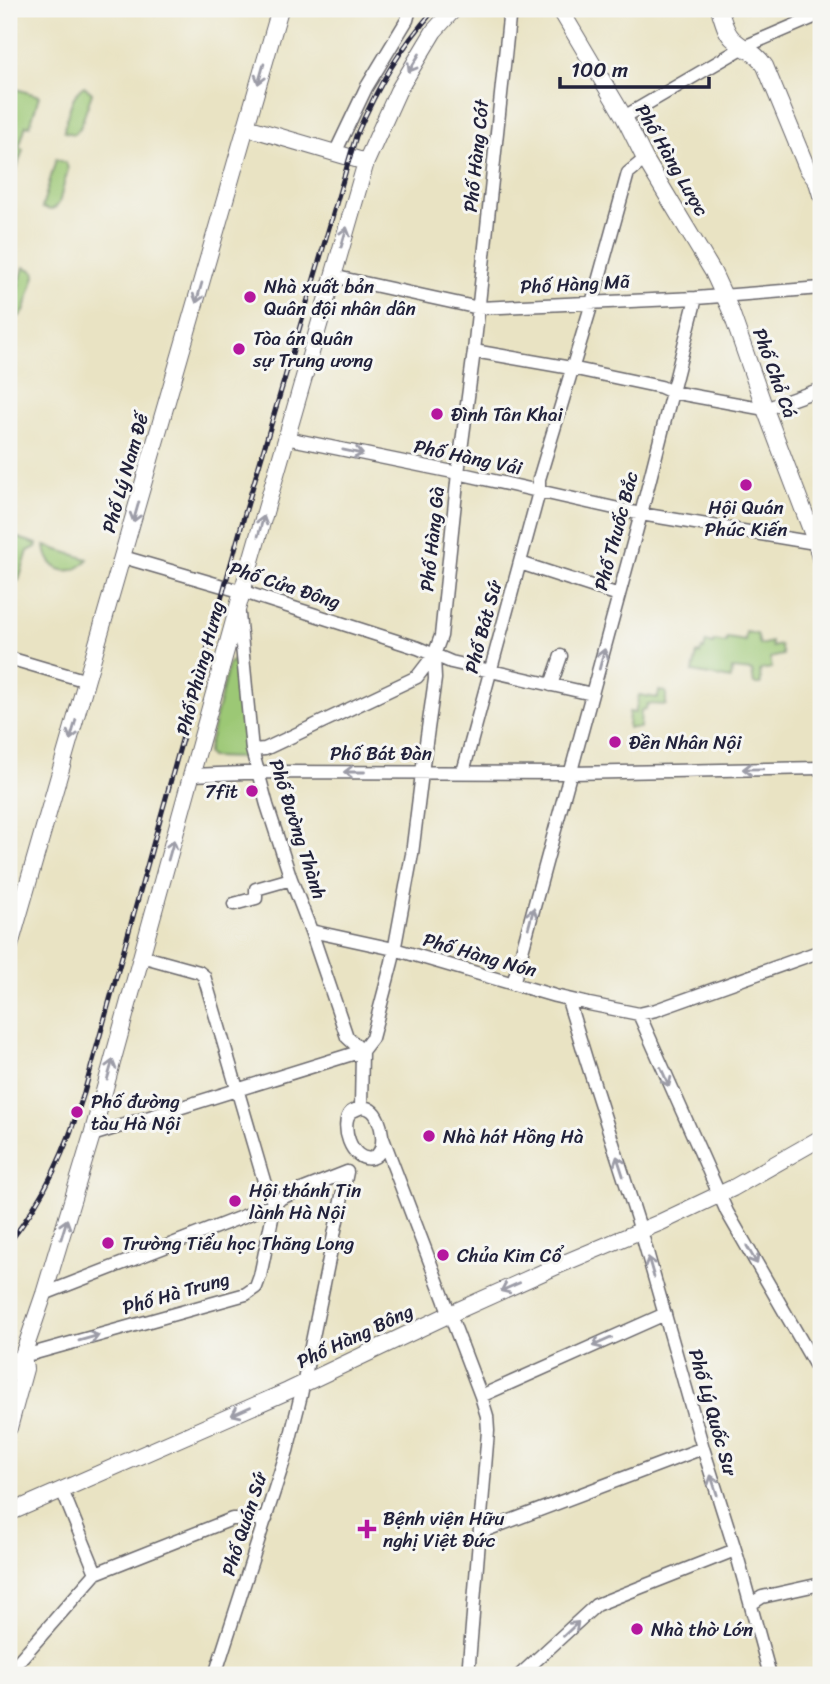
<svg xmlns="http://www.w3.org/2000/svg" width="830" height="1684" viewBox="0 0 830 1684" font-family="Sriracha,sans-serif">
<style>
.green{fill:#9cc875;stroke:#5f7558;stroke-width:2}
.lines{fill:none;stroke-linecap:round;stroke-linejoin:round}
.street-casing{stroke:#68666b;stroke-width:15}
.secondary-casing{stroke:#68666b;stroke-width:18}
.street{stroke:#fff;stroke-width:12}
.secondary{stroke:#fff;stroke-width:16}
.rail-casing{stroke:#22223b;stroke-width:5}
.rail{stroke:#f6f6f2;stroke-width:2.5;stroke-dasharray:8;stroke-linecap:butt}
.oneway{stroke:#9c9ca7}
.poi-dot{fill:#b5179e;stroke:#f6f6f2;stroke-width:2.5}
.labels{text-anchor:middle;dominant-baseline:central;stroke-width:6;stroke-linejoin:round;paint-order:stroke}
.street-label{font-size:19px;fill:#22223b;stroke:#f6f6f2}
.poi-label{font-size:19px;fill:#22223b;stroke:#f6f6f2;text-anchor:start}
</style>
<rect width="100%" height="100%" fill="#f6f6f2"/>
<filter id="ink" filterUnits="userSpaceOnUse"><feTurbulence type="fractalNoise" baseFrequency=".0143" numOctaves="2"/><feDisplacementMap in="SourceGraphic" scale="14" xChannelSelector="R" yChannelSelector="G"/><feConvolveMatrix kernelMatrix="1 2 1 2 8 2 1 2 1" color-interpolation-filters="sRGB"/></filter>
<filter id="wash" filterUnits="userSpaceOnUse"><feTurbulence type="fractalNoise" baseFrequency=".00686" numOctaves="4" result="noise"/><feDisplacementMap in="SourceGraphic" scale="28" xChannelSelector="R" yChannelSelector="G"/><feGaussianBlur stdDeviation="1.57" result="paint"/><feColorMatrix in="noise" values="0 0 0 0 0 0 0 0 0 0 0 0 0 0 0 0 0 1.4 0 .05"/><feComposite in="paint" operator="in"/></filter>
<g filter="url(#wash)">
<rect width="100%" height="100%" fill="#e9e3c3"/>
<path class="green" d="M84,86l8,7 -12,35 -6,6 -9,-2 -1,-3c5,-15 6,-34 20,-43z
M10,87l29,9 -9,30 -4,-1 -7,22 4,2 -7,22 -7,-3v-77z
M56,159l10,4 2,6 -9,34 -3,4 -5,3 -9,-2z
M24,267l8,3 3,3v3l-11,36 -6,5 -8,-3z
M9,535l28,9 -1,3 -8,4 -9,29 -3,2 -7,-2z
M45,546l43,13c-16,20 -41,13 -43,-13z
M746,632l11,2 3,11 11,-3 1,5 8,-2 3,10 -13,3 2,10 -12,2 1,14h-7l-2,-13 -20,-2 -1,10 -38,-7 4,-19 3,1 2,-5 2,1 2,-8 7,2 1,-3 12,2 1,-5 18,3z
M235,660l4,5 6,88 -4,5 -31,-1 -3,-4 22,-90z
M659,691l7,1v13l-19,-1 -1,5 -5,1 -1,18h-12l1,-16 6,1 4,-18 19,3z"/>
</g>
<g filter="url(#ink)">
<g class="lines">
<defs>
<path id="street" d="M624,117l120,-70 77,-33
M335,153l31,-65 41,-68 3,-11
M332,276l147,32 217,-10 125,-10
M474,351l97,17 90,19 11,5 93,17 56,-20
M286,438l172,35 183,41 180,30
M123,557l127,37 168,54 33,14 141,32
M520,563l99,32
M239,614l13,136 15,55 24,74 20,52 36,106 15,14
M9,658l78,23
M551,685l10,-29
M252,750l13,-1 152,-72 17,-22
M463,772l76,-280v-13l53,-176 36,-130 17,-14
M191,775l77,-3 303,1 250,-5
M234,904l22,-6v-9l35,-10
M311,931l83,18 161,47 34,8 50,10 17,-4 165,-59
M141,956l58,16 5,4 63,215 8,13
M513,984l128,-470 55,-216
M568,1000l18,59 55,172 62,217 35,111 32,116
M639,1014l88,198 94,163
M362,1051l10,-13 20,-76 20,-108 12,-97 11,-78 -1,-24 7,-19 17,-163 16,-122 36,-342
M361,1107c5,1 6,0 10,3 11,7 18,43 1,48 -21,5 -33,-35 -21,-46 3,-2 7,-3 10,-5z
M361,1107l1,-56
M92,1135l270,-84
M382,1136l99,260 6,20 1,15 -20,244
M44,1294l231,-90 6,-6 66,-26
M23,1355l12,-2 211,-59 10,-7 4,-11 15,-72
M481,1396l184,-82
M62,1490l34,83
M481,1532l222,-84
M751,1604l11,-7 59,-13
M9,1672l87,-99 136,-54h34
M215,1675l72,-224 14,-56 46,-223
M520,1675l76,-70 139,-55"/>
<path id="secondary" d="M560,9l64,108 21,42 68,113 17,37 35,100 51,134 5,19
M719,9c4,10 6,24 15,31 12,11 20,10 31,26l42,102 10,14 4,13
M246,127l120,35
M9,949l271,-940
M9,1374l3,-9 11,-10
M9,1428l16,-59 -2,-14 21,-61 48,-159 150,-543 124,-430 32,-71 36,-60 20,-22
M9,1513l279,-122 162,-77 107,-48 102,-43 74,-35 88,-50"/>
</defs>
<use href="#street" class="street-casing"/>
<use href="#secondary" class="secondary-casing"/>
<use href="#street" class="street"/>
<use href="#secondary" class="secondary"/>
<defs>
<path id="rail" d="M9,1243c37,-48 57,-93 75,-150l161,-580 111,-377c22,-50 43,-87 79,-127"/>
</defs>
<use href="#rail" class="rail-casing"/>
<use href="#rail" class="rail"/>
</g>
<defs><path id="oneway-shaft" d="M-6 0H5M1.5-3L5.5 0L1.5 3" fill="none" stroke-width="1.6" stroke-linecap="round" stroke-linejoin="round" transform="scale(1.75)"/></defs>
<g class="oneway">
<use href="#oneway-shaft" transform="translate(414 63) rotate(121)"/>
<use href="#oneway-shaft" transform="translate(261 74) rotate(106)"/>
<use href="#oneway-shaft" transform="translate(344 237) rotate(-74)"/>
<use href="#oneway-shaft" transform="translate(199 293) rotate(106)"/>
<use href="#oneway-shaft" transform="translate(353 452) rotate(12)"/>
<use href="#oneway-shaft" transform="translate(136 512) rotate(106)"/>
<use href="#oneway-shaft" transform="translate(261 526) rotate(-74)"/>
<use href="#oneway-shaft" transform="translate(602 659) rotate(-75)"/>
<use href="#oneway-shaft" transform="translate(73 730) rotate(106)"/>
<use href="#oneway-shaft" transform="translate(753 769) rotate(179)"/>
<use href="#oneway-shaft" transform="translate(354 772) rotate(-180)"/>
<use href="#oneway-shaft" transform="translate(171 850) rotate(-74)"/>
<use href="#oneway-shaft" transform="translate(531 918) rotate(-75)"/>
<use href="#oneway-shaft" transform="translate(110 1070) rotate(-74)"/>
<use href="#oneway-shaft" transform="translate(665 1077) rotate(66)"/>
<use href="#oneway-shaft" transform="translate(620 1166) rotate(-108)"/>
<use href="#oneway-shaft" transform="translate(64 1229) rotate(-73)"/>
<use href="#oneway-shaft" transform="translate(752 1255) rotate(60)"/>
<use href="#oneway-shaft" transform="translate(651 1267) rotate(-106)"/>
<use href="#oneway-shaft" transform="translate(510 1287) rotate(156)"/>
<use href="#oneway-shaft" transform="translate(89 1338) rotate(-16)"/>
<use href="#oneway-shaft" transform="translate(602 1342) rotate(156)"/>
<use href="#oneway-shaft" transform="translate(241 1411) rotate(156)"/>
<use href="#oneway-shaft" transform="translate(714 1485) rotate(-108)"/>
<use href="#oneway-shaft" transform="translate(571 1629) rotate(-44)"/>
</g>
</g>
<g class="poi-dot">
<circle cx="250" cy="297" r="7"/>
<circle cx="239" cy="349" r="7"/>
<circle cx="437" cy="414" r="7"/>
<circle cx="746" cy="485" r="7"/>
<circle cx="615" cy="742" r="7"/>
<circle cx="252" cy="791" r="7"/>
<circle cx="77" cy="1112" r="7"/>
<circle cx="429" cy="1136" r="7"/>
<circle cx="235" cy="1201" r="7"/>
<circle cx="108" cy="1243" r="7"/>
<circle cx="443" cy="1255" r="7"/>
<path d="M363.5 1518.5h7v7h7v7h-7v7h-7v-7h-7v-7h7z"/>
<circle cx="637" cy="1629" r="7"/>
</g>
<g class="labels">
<g class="street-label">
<text transform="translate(476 156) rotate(-84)">Phố Hàng Cót</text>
<text transform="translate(672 160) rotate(60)">Phố Hàng Lược</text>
<text transform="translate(575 284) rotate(-3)">Phố Hàng Mã</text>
<text transform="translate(775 373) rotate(70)">Phố Chả Cá</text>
<text transform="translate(468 457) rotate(12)">Phố Hàng Vải</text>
<text transform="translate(125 473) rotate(-74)">Phố Lý Nam Đế</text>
<text transform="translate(616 531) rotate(-75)">Phố Thuốc Bắc</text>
<text transform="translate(432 539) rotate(-84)">Phố Hàng Gà</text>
<text transform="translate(285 585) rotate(18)">Phố Cửa Đông</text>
<text transform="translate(483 627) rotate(-75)">Phố Bát Sứ</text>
<text transform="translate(200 668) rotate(-75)">Phố Phùng Hưng</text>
<text x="381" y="753">Phố Bát Đàn</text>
<text transform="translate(298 829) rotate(72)">Phố Đường Thành</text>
<text transform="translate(480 955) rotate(16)">Phố Hàng Nón</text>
<text transform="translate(176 1293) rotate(-16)">Phố Hà Trung</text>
<text transform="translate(355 1336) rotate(-25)">Phố Hàng Bông</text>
<text transform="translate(713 1412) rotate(74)">Phố Lý Quốc Sư</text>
<text transform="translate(244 1524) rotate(-72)">Phố Quán Sứ</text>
</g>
<g class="poi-label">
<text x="264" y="286">Nhà xuất bản<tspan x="264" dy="22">Quân đội nhân dân</tspan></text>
<text x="253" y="338">Tòa án Quân<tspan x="253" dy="22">sự Trung ương</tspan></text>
<text x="451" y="414">Đình Tân Khai</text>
<text x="746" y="507" text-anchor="middle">Hội Quán<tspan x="746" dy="22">Phúc Kiến</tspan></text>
<text x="629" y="742">Đền Nhân Nội</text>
<text x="238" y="791" text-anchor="end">7fit</text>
<text x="91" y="1101">Phố đường<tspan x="91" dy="22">tàu Hà Nội</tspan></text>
<text x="443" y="1136">Nhà hát Hồng Hà</text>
<text x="249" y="1190">Hội thánh Tin<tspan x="249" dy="22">lành Hà Nội</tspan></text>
<text x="122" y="1243">Trường Tiểu học Thăng Long</text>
<text x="457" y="1255">Chủa Kim Cổ</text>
<text x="383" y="1518">Bệnh viện Hữu<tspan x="383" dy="22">nghị Việt Đức</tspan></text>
<text x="651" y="1629">Nhà thờ Lớn</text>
</g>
</g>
<rect width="830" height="1684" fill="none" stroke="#f6f6f2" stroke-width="35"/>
<path d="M560 77v10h149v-10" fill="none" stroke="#22223b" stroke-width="3.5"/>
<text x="571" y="77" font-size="21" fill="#22223b" stroke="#f6f6f2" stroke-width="5" paint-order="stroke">100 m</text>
</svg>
